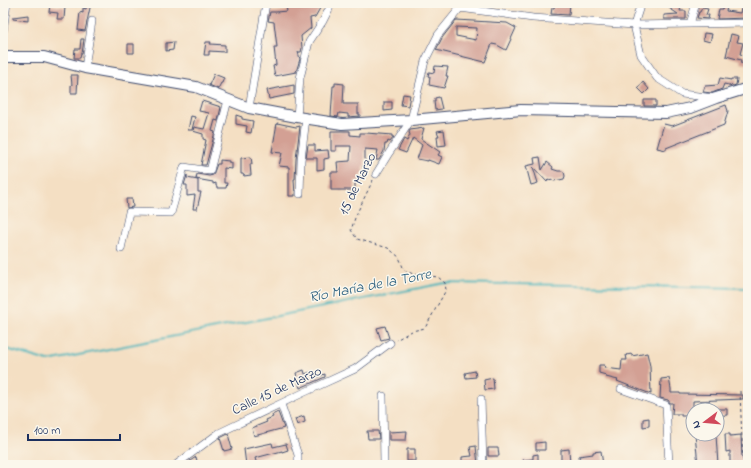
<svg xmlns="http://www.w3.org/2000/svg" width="751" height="468" viewBox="0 0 751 468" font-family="'Indie Flower',sans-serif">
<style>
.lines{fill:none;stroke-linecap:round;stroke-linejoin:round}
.stream{stroke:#43b4bb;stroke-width:2}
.building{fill:#d3a094;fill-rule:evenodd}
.street-casing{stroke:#3c496d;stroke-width:8}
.secondary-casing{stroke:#3c496d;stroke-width:12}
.path{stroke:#3c496d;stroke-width:1;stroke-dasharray:3 3;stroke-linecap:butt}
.street{stroke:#fff;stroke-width:7}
.secondary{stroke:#fff;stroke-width:10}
.labels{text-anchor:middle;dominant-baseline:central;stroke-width:3;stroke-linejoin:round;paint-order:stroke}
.street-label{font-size:14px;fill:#1b2f5e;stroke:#fbf7ec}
.water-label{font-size:15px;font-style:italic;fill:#295e7f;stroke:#fbf7ec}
</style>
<rect width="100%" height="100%" fill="#fbf7ec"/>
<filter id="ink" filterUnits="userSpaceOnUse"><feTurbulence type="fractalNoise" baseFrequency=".025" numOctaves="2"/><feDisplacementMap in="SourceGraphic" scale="8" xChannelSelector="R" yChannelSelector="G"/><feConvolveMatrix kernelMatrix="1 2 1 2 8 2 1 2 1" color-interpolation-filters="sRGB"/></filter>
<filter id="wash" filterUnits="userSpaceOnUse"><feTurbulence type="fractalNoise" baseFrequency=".012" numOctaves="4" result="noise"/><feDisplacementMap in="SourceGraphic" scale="16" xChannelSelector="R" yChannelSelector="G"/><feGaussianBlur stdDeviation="0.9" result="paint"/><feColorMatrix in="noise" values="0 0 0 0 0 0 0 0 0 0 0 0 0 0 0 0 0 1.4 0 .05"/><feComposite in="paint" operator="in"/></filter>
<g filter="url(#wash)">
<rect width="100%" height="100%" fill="#f4dfc3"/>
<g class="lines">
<path class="stream" d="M3,348l45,13 397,-78 303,5"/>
</g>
<g id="blocks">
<path class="building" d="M87,3h4l-6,28 -7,-1 2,-18 3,1v-5l3,1z
M285,3h30v3l8,-3 -8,14 -5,1 1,10 -10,8 1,12 -1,4h-3l2,7 -4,13 -21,4 -2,-10 3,-1 -2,-18h3l-3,-25 -6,-1 2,-9h6l11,-1z
M555,3h15l-1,12 -18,-1 1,-6h2z
M673,3h9l-2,8h6v8h-22v-4l14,-1 -9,-6z
M723,3h5l-2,8 14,2 1,-4 7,1v8l-31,1 2,-10h4z
M50,5l15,2 -1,12h-7l1,-6 -9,-1z
M702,8l6,1 -2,6h3l-1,4 -11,-1 2,-6h1z
M28,15v6l-15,-2v-2z
M456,20l51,3 9,5 -10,22 -9,-5 -5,-1 -7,18 -49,-12 6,-12zM456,27l21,1 -1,12 -20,-4z
M704,33l8,1 -2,8 -7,-2z
M731,34l8,2 -2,6 6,1 -3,11 8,2v8l-8,-1 1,-3 -15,-4z
M81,39h3l-2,15h-1l-1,4h-6l1,-9h5z
M174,42l-1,8 -7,1v-8z
M206,42h5l-1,2 15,1v7l-16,-1v4h-5z
M128,44h6v9h-6z
M435,66l13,1 -2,9h2l-4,12 -15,-3 1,-8 -2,-1 1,-4 5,1z
M214,74l10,4 -2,5h-1l-3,6 -9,-4z
M71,75h7l-1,18h-6v-8h1z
M720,78l11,2v-1h6l-1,6 -3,1 -9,-2 -2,5 -10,4 -9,-1 2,-6 13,-1z
M643,82l6,7 -5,5 -6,-6z
M335,83l9,1 -1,20h15v10h2v2l-12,1v-3l-9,-1 -1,4 -7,-1 2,-30h2z
M294,85v9l-25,5 -2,-9z
M403,94l7,1 -2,11 -7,-1z
M439,97l3,12 -7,1 -1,-9h1v-3z
M644,100h12v6h-12z
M202,101l19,6 -3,14 -3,-1 -3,11 3,1 -9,33h-5l5,-25 -3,-1v-5l-10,-3 1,-4 10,2 5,-16 -10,-2z
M384,102h8v8l-8,1z
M726,105l2,6 -4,14 -58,23v2l-9,-2 7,-24 8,2z
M236,115l6,2v2l11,2 -2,12 -5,-1 1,-6 -11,-2z
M191,116l4,1 -3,13h-4z
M277,123l19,4 4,-1 -4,33 -1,20h-1l1,17h-6v-29l-10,-1 3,-13 -10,-1z
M424,128l-3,11 19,13 -2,3 4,2 -3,7 -11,-4v1l-11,-2 5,-14 -9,-7 -7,15 -8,-3 6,-11 3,2 3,-6 -1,-3 1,-2z
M444,130l2,15 -8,1 -1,-10h2l-2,-5z
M331,131h19v4l10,1v-3h6l26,2v2h2l-4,5 -2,-1 -1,3h-2l-1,7 -5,9h-3l2,-10 -13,-1v17h-2l1,9h-4l-1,6h-4v9h-24v-18h7l-1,-10 13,-1 1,-15h-15v5h-5z
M308,145h7v6l13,-1 1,8 -5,1v10l-7,1v-12h-11z
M251,157l1,7h-2l1,11 -7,1 -1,-2h-2v-16z
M540,157l2,13 5,-8 6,5 -1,2 6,2h4l2,1 1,4 -1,3 -10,2 -3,-2 -1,1 -2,-1 -1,3 -14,-15 5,16 -7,2 -5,-19 9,-2 -1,-6z
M220,160l9,1v2h3v6l-8,-1v15h3l-1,5h-9v-2h-1v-3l-3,1v-2l-17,-3 1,-5 12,2 4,-1 4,-11h3z
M187,175v3l11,2v12h3l-4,17h-4l2,-14 -8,1v-11h-3z
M126,199h6l1,8 -6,1z
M385,326l4,12 -8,2 -4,-12z
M647,353l3,13 1,28 -24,-9 -10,-4 1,-1 -12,-3v-2l-7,-2v-8h5l1,3 16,2 1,-10h5l-1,-5 6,-1v2z
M304,370l1,4 9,-3 2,6 9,-3v3l-25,11 -4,-15z
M475,371l1,6 -10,1 -1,-5z
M493,378l1,11 -9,1 -1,-10z
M669,378l2,11v4h9v1l63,1v4l-50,2v15h-12v-2h-9l1,-11h-3l-2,-3 -8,-2 1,-19z
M717,409h10v6l-10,1z
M278,412l6,16 -30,8 -2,-8 15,-6 -1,-2 7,-3 -1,-2z
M304,416l1,6 -8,3 -2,-6z
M649,418v8l-6,1v-8z
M367,431h11l1,8h-11z
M407,431l-1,9h-17v-8z
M228,434l4,15 -8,2 -4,-13z
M695,434h10v1h11l2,30h-20z
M725,434h5v2l11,-1 1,22 6,-1v7l-18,2v-14l-4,1z
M545,442v8h-9v-7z
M272,443l1,4 13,-3 2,6 -6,2v-1l-27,7 2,7h-11l-2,-16z
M476,446l2,19h-16v-8l10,-1 -2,-9z
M488,448h10l1,8h-11z
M407,449h8v12h-8z
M569,449l1,16h-9v-15z
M601,451l2,14h-23l-1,-9 14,-2v-2z
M538,454v10l-15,1v-5l10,-1v-4z
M196,457l2,8h-14z"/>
</g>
</g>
<g filter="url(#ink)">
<use href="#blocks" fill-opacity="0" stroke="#3c496d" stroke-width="1"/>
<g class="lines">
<defs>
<path id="street" d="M641,3l-7,22 7,30 16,23 25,16 32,4
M460,8l73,10 101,7 114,-2
M690,24l6,-21
M3,32l4,-29
M85,68l7,-47
M249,108l17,-105
M297,117l3,-39 9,-36 14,-21 6,-12 1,-6
M376,174l13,-21 22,-33 14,-59 13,-26 22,-27 2,-5
M300,194l1,-34 5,-42
M121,249l8,-37 42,1 13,-46 26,4 18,-71
M621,389l45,16 3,60
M383,396l1,69
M481,399l2,66
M281,404l17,51v10
M176,465l1,-1 42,-31 86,-41 50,-23 35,-26"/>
<path id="secondary" d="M3,57h41l41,11 111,19 53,21 48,9 45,7 69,-4 110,-10 145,3 24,-5 26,-10 32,-10"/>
</defs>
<use href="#street" class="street-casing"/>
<use href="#secondary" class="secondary-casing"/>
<path class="path" d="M373,180l-17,35 -5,15 6,9 31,9 11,9 5,13 9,4 25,3 7,6 1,7 -21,38 -13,3 -16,9
M740,391l3,74"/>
<use href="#street" class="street"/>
<use href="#secondary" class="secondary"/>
</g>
</g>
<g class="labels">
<g class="street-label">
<text transform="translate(358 184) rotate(-64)">15 de Marzo</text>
<text transform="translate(277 391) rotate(-25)">Calle 15 de Marzo</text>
</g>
<g class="water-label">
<text transform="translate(370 286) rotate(-11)">Río María de la Torre</text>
</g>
</g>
<rect width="751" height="468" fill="none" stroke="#fbf7ec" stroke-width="16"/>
<g transform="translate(705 422) rotate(254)"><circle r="19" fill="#fbf7ec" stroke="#a1a7b3"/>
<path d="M0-3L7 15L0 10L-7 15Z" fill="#d1495b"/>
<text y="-6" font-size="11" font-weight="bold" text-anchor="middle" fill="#1b2f5e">N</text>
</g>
<path d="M28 434v6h92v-6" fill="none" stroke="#1b2f5e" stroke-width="2"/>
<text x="34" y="434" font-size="12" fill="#1b2f5e" stroke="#fbf7ec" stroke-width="3" paint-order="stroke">100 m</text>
</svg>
